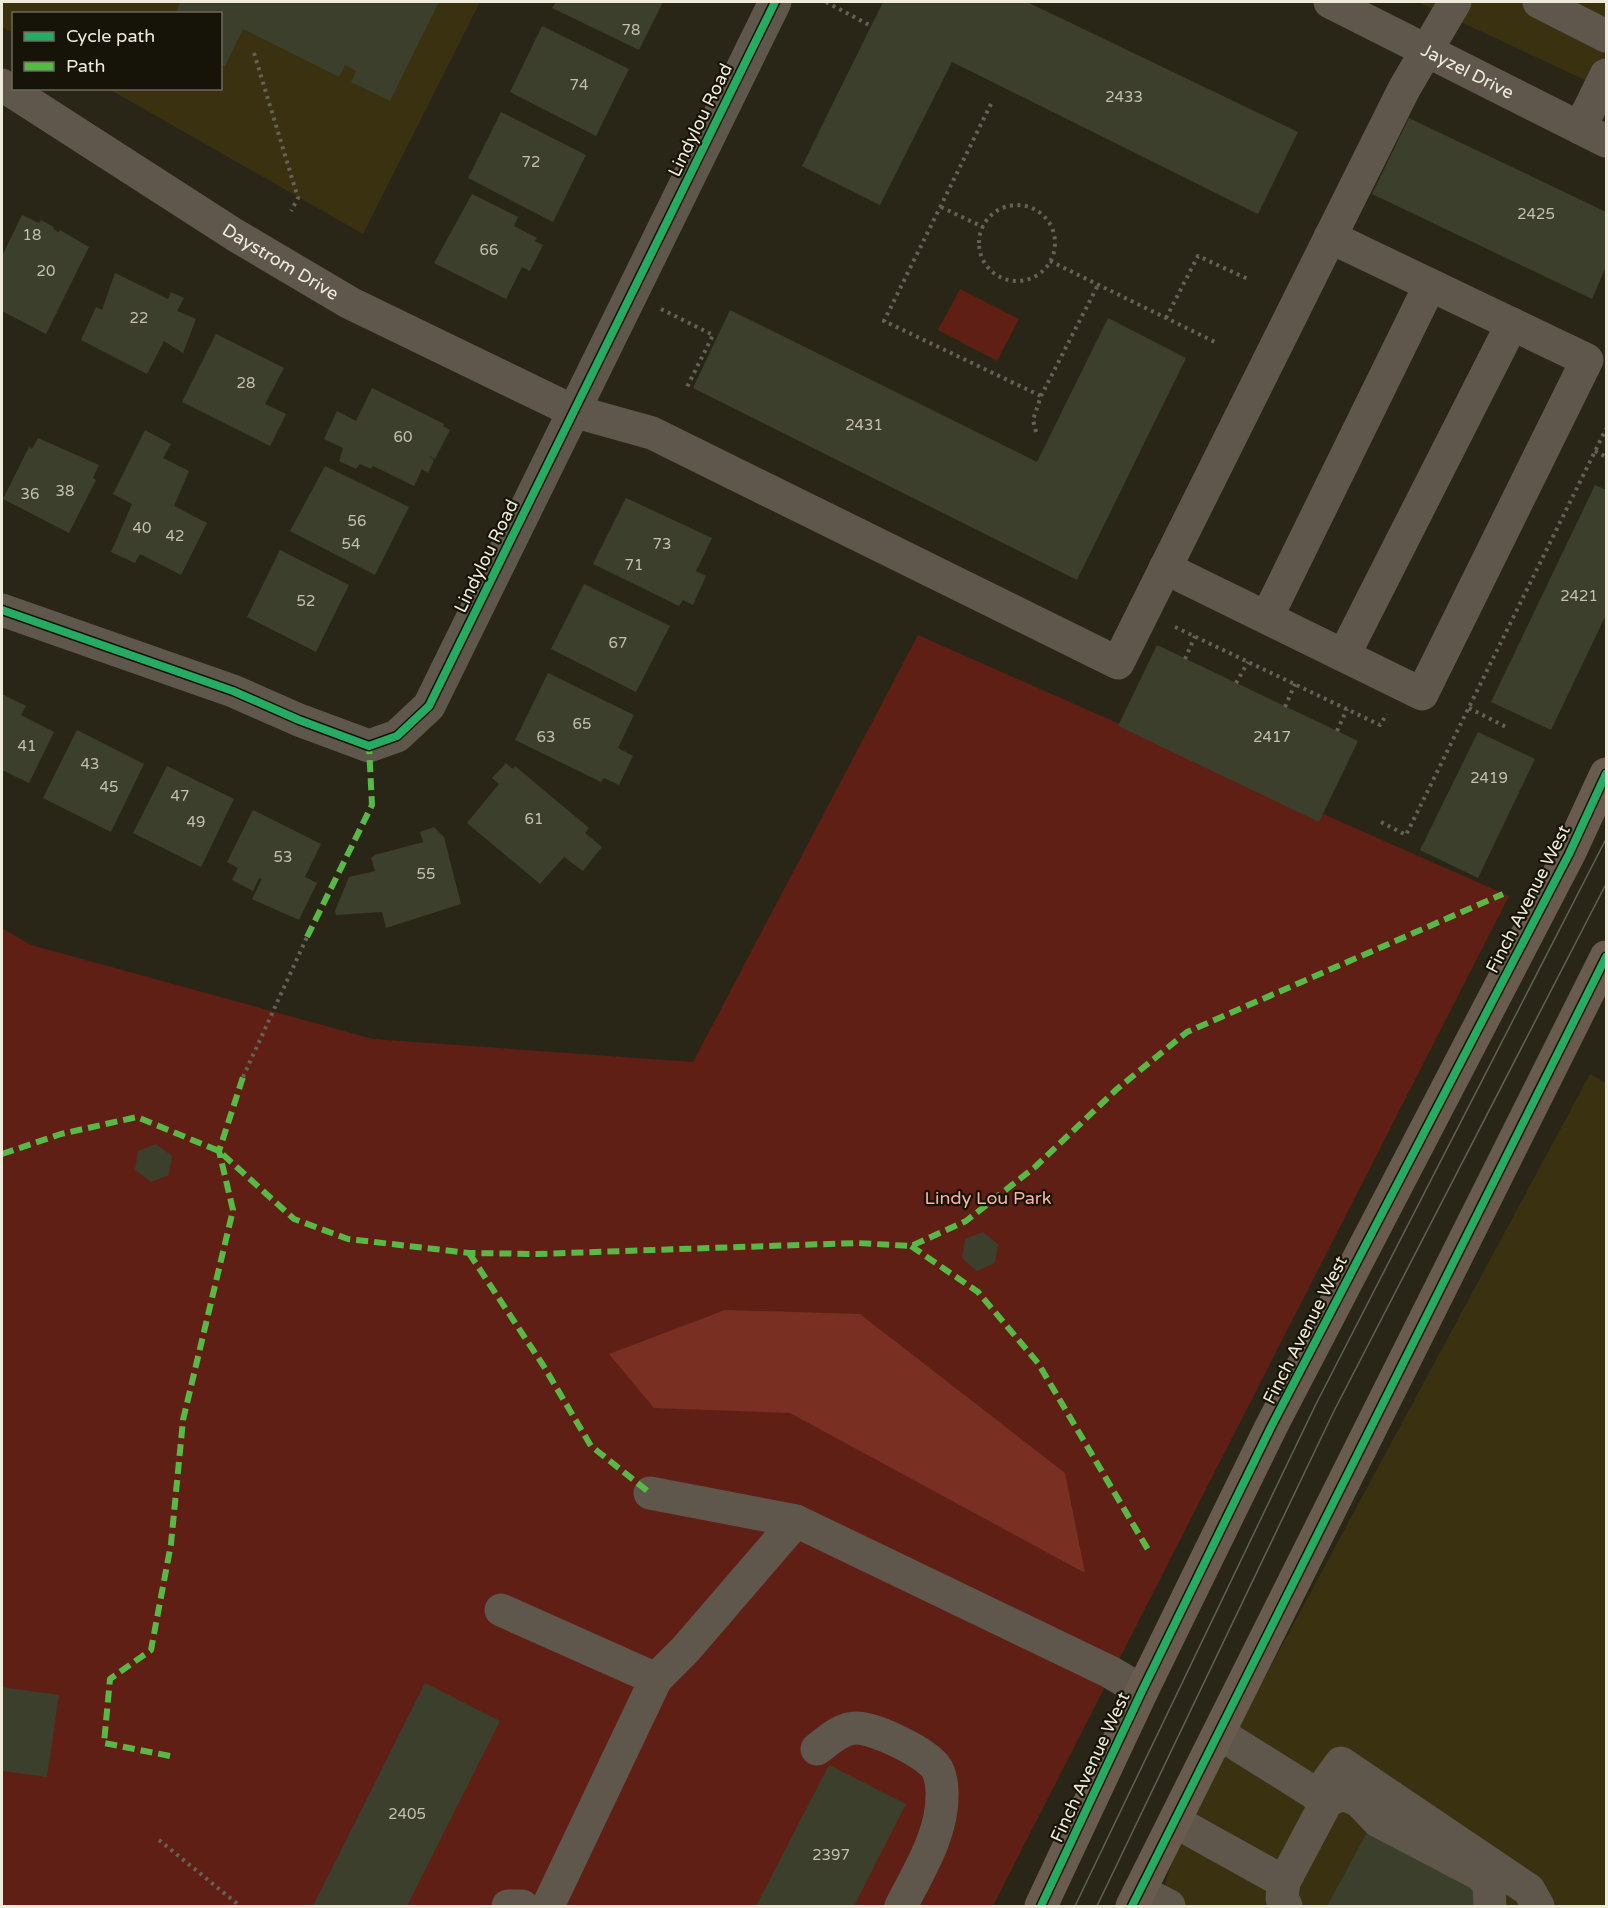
<svg xmlns="http://www.w3.org/2000/svg" width="1608" height="1908" viewBox="0 0 1608 1908" font-family="'Varela Round',sans-serif">
<style>
.built{fill:#39310f}
.green{fill:#5f1f14}
.forest{fill:#793022}
.building{fill:#3c3f2b}
.lines{fill:none;stroke-linecap:round;stroke-linejoin:round}
.path{stroke:#666057;stroke-width:4;stroke-dasharray:3 4.5;stroke-linecap:butt}
.minor{stroke:#5f574c;stroke-width:33}
.major{stroke:#695c4e;stroke-width:33}
.tram{stroke:#645f55;stroke-width:1.5}
.quiet{stroke:#58b947;stroke-width:6;stroke-dasharray:12 6;stroke-linecap:butt}
.cycleway-casing{stroke:#161308;stroke-width:11}
.cycleway{stroke:#26ab63;stroke-width:8}
.labels{text-anchor:middle;dominant-baseline:central;stroke-width:4.5;stroke-linejoin:round;paint-order:stroke}
.number-label{font-size:15px;fill:#c2c0ae}
.street-label{font-size:18px;fill:#eeebda;stroke:#161308}
.park-label{font-size:18px;fill:#fcb2a3;stroke:#161308}
</style>
<rect width="100%" height="100%" fill="#292617"/>
<path class="built" d="M2,2h478l-117,232 -254,-145 111,-1v-74h-206l-1,19 -11,-6z
M1418,2h188v88z
M1590,1074l16,9v823h-448l23,-73z"/>
<path class="green" d="M960,289l59,30 -22,42 -59,-31z
M918,635l591,261 -516,1010h-991v-978l29,17 342,94 320,23z"/>
<path class="forest" d="M725,1310l135,4 205,159 20,100 -295,-160 -136,-5 -45,-54z"/>
<path class="building" d="M180,2h259l-49,99 -39,-19 5,-11 -11,-6 -6,12 -96,-48 -18,37 -5,-2v-50h-45z
M556,2h107l-24,48 -87,-42z
M883,2h144l271,130 -40,82 -306,-152 -72,143 -78,-39z
M542,26l87,43 -33,67 -86,-44z
M501,112l85,43 -33,67 -85,-44z
M1409,118l197,94v55l-14,32 -220,-105z
M472,194l46,23 -4,9 23,12 -2,3 8,4 -13,26 -8,-4 -16,32 -72,-36z
M22,215l17,8 2,-3 13,7 -1,2 5,3 2,-2 29,17 -43,87 -44,-23v-55z
M115,273l53,26 3,-7 13,6 -7,13 19,8 -13,34 -19,-12 -17,33 -66,-34 15,-33 6,3z
M730,310l307,152 71,-144 78,40 -109,222 -384,-192z
M216,334l68,34 -19,36 21,10 -16,32 -88,-44z
M372,388l72,36 -1,2 7,4 -15,29 -6,-3 5,4 -6,13 -6,-4 -8,17 -41,-20 -2,3 -11,-5 -4,5 -17,-8 4,-13 -19,-9 13,-28 19,10z
M145,430l26,14 -8,14 26,13 -15,35 33,17 -26,52 -41,-21 -5,9 -24,-11 21,-48 -19,-10z
M38,438l61,27 -6,13 3,2 -27,53 -66,-34 26,-52 3,2z
M325,466l84,41 -34,68 -85,-44z
M1595,485l11,5v125l-55,115 -60,-28z
M626,498l86,40 -16,33 10,5 -13,29 -10,-5 -4,6 -86,-42z
M280,550l69,35 -33,67 -69,-35z
M584,584l86,42 -34,66 -85,-43z
M1157,645l201,96 -39,81 -201,-96z
M548,673l86,42 -16,33 15,8 -14,29 -15,-7 -3,4 -86,-42z
M2,694l24,12 -5,9 33,17 -25,51 -27,-13z
M77,730l67,34 -33,68 -68,-34z
M1478,732l57,27 -57,119 -58,-28z
M506,763l7,6 2,-3 74,62 -4,5 17,14 -19,24 -19,-14 -24,27 -73,-61 32,-39 -7,-6z
M167,766l67,33 -33,68 -68,-34z
M253,810l68,34 -16,33 12,6 -18,37 -47,-21 10,-20 -3,-1 -6,13 -21,-11 6,-12 -11,-6z
M434,827l10,10 17,67 -75,24 -4,-16 -46,3 -1,-4 14,-34 26,-6 -4,-13 4,-3 48,-13 -3,-10z
M156,1144l16,12 -3,19 -18,7 -16,-12 3,-19z
M983,1232l15,12 -3,19 -18,8 -15,-13 3,-19z
M425,1683l75,38 -93,185h-94z
M2,1687l57,8 -12,82 -45,-6z
M829,1765l77,39 -52,102h-98z
M1371,1825l114,63 -10,18h-148z"/>
<g class="lines">
<path class="path" d="M826,2l45,24
M254,53l44,145 -7,13
M991,104l-107,217 157,75
M979 243a38 38 0 1 1 76 0a38 38 0 1 1-76 0Z
M941,207l42,20
M1050,261l167,82
M661,309l52,26 -26,52
M1166,318l32,-62 50,23
M1036,432l-3,-12 8,-24 57,-111
M1595,451l11,6
M1175,627l205,98 7,-11
M1185,659l10,-23
M1236,683l12,-21
M1285,707l10,-23
M1469,708l37,19
M1337,731l10,-22
M1381,822l25,13 200,-406
M243,1077l64,-140
M159,1840l81,66"/>
<g class="minor">
<path id="s1" d="M1330,2l276,139"/>
<path d="M1539,2l67,34"/>
<path id="s2" d="M2,85l233,150 115,68 223,108 79,22 466,230 286,-574 51,-87"/>
<path d="M1580,128l26,-53"/>
<path d="M1165,568l257,126 165,-334 -257,-123"/>
<path d="M2,610l231,81 66,29 70,26 28,-10 32,-30 346,-704"/>
<path d="M1267,617l163,-332"/>
<path d="M1344,655l168,-331"/>
<path d="M650,1493l146,28"/>
<path d="M501,1610l155,69 29,-29 111,-129 314,151 32,19"/>
<path d="M1220,1734l107,67"/>
<path d="M817,1749c11,-8 24,-21 39,-21 19,0 72,25 81,41 3,5 5,16 5,22 2,41 -23,80 -41,115"/>
<path d="M1317,1796l24,-33 188,127 9,16"/>
<path d="M1176,1822l108,60"/>
<path d="M1140,1891l29,15"/>
<path d="M508,1906h14"/>
<path d="M548,1906l108,-227"/>
<path d="M1286,1906l-4,-8 2,-16 43,-81 16,-7 16,7 19,20 103,54 8,10 1,21"/>
</g>
<path class="major" d="M1041,1906l101,-215 129,-264 298,-573 37,-80
M1132,1906l474,-949"/>
<path class="tram" d="M1075,1906l241,-502 290,-565
M1097,1906l237,-495 272,-527"/>
<path class="quiet" d="M307,937l65,-132 -3,-59
M2,1154l59,-20 76,-17 82,34 75,68 54,20 121,14 68,1 320,-11 54,3 55,-25 69,-54 82,-78 70,-57 316,-138
M911,1246l67,46 60,71 112,190
M469,1253l74,112 48,81 59,47
M170,1756l-66,-13 6,-64 41,-29 20,-106 12,-124 50,-210 -14,-59 24,-74"/>
<defs>
<path id="cycleway" d="M2,610l231,81 66,29 70,26 28,-10 32,-30 346,-704
M1041,1906l101,-215 129,-264 298,-573 37,-80
M1132,1906l474,-949"/>
</defs>
<use href="#cycleway" class="cycleway-casing"/>
<use href="#cycleway" class="cycleway"/>
</g>
<g class="labels">
<g class="number-label">
<text x="631" y="30">78</text>
<text x="579" y="85">74</text>
<text x="1124" y="97">2433</text>
<text x="531" y="162">72</text>
<text x="1536" y="214">2425</text>
<text x="32" y="235">18</text>
<text x="489" y="250">66</text>
<text x="46" y="271">20</text>
<text x="139" y="318">22</text>
<text x="246" y="383">28</text>
<text x="864" y="425">2431</text>
<text x="403" y="437">60</text>
<text x="65" y="491">38</text>
<text x="30" y="494">36</text>
<text x="357" y="521">56</text>
<text x="142" y="528">40</text>
<text x="175" y="536">42</text>
<text x="351" y="544">54</text>
<text x="662" y="544">73</text>
<text x="634" y="565">71</text>
<text x="1579" y="596">2421</text>
<text x="306" y="601">52</text>
<text x="618" y="643">67</text>
<text x="582" y="724">65</text>
<text x="546" y="737">63</text>
<text x="1272" y="737">2417</text>
<text x="27" y="746">41</text>
<text x="90" y="764">43</text>
<text x="1489" y="778">2419</text>
<text x="109" y="787">45</text>
<text x="180" y="796">47</text>
<text x="534" y="819">61</text>
<text x="196" y="822">49</text>
<text x="283" y="857">53</text>
<text x="426" y="874">55</text>
<text x="407" y="1814">2405</text>
<text x="831" y="1855">2397</text>
</g>
<g class="street-label">
<text stroke="none"><textPath href="#s1" startOffset="154">Jayzel Drive</textPath></text>
<text transform="translate(700 120) rotate(-64)">Lindylou Road</text>
<text stroke="none"><textPath href="#s2" startOffset="330">Daystrom Drive</textPath></text>
<text transform="translate(486 556) rotate(-64)">Lindylou Road</text>
<text transform="translate(1528 899) rotate(-63)">Finch Avenue West</text>
<text transform="translate(1305 1330) rotate(-63)">Finch Avenue West</text>
<text transform="translate(1090 1767) rotate(-65)">Finch Avenue West</text>
</g>
<g class="park-label">
<text x="988" y="1198">Lindy Lou Park</text>
</g>
</g>
<rect width="1608" height="1908" fill="none" stroke="#eeebda" stroke-width="6"/>
<rect x="12" y="12" width="210" height="78" fill="#161308" stroke="#6c695c" stroke-width="1.5"/>
<rect x="24" y="32" width="30" height="9" fill="#26ab63" stroke="#6c695c" stroke-width="1.5"/>
<text x="66" y="42" font-size="18" fill="#eeebda">Cycle path</text>
<rect x="24" y="62" width="30" height="9" fill="#58b947" stroke="#6c695c" stroke-width="1.5"/>
<text x="66" y="72" font-size="18" fill="#eeebda">Path</text>
</svg>
